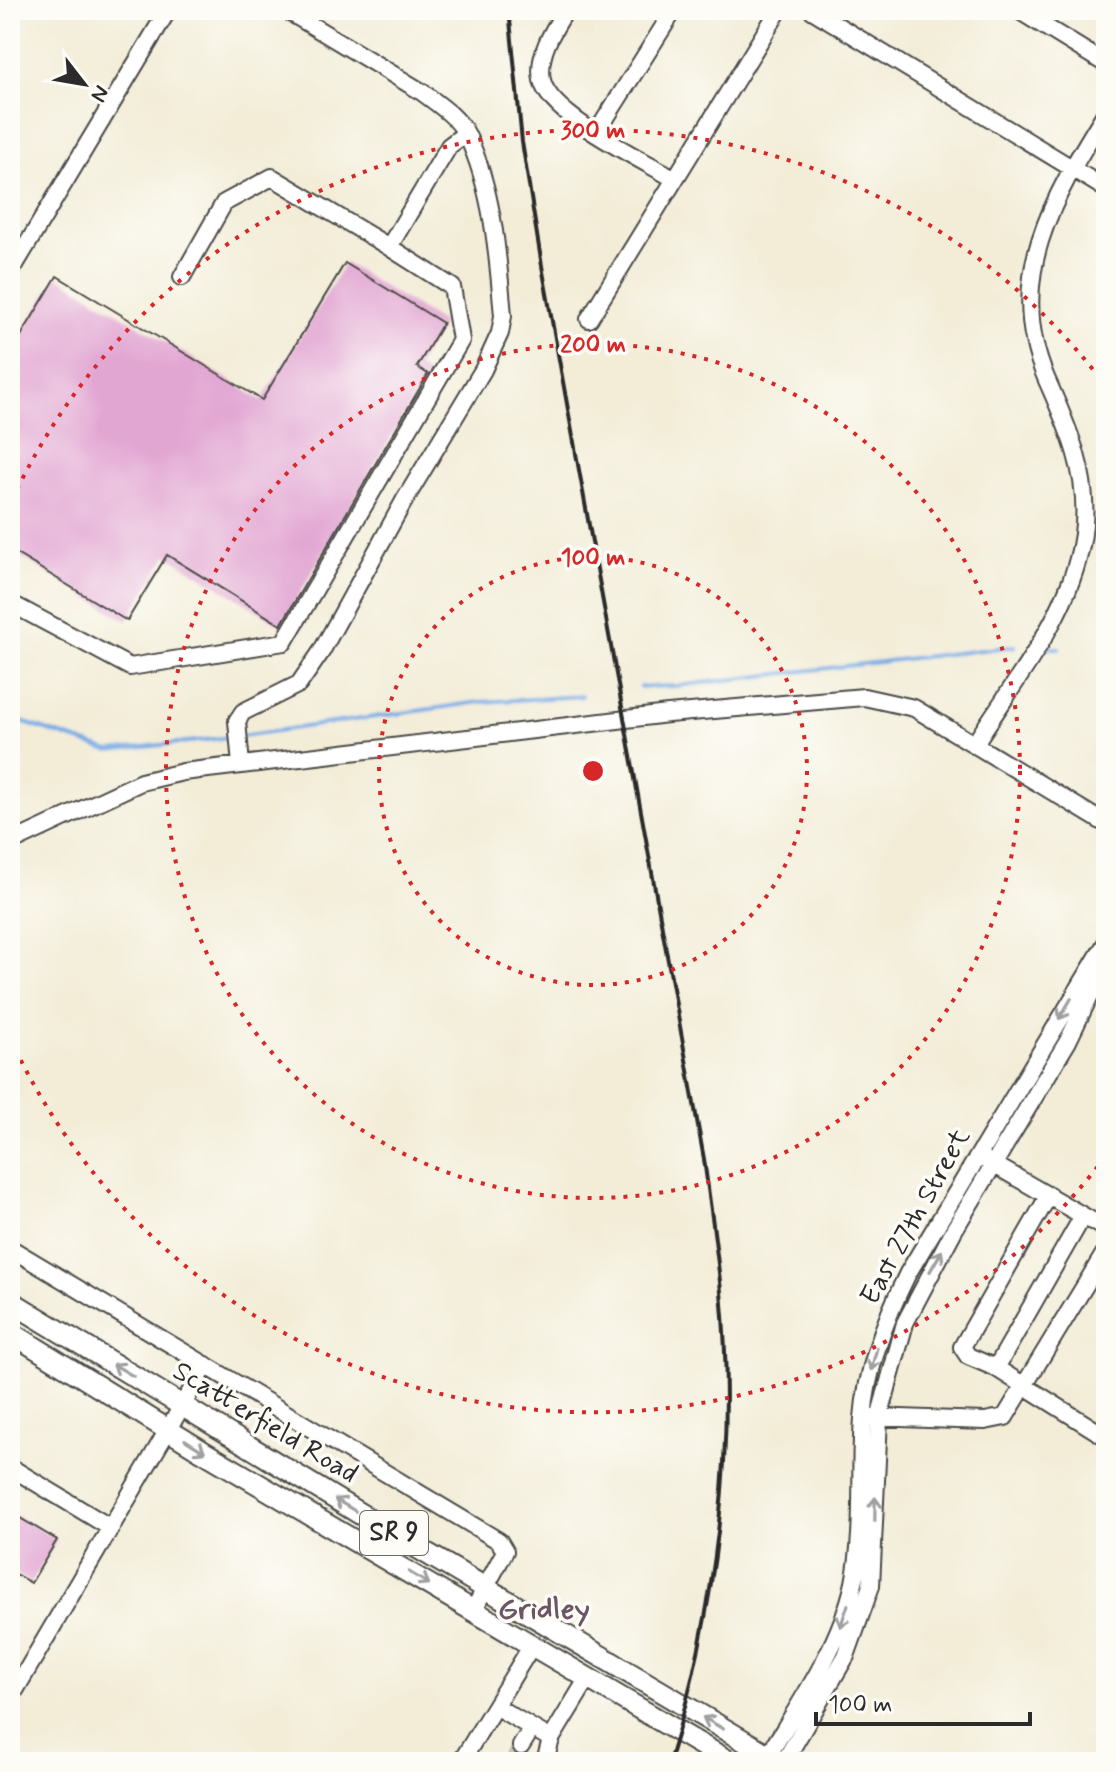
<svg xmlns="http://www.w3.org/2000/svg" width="1116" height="1772" viewBox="0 0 1116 1772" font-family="Mynerve,sans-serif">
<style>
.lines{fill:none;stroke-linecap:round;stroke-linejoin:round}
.stream{stroke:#79abe5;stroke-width:4}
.building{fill:#e2a6d3}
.minor-tunnel{stroke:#cbc6b5;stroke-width:16;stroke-dasharray:16 8;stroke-linecap:butt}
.minor-casing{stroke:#494845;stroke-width:20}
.major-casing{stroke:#494845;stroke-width:24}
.minor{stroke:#fff;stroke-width:16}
.major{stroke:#fff;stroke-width:20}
.rail{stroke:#2b2b2b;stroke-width:4}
.oneway{stroke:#a0a0a0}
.ring{fill:none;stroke:#d62828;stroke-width:4;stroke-dasharray:4 8}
.labels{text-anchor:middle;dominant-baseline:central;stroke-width:7;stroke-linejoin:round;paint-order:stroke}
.shield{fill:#fdfcf7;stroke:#6a6a68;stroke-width:2}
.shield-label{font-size:26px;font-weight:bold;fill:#2b2b2b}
.street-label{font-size:28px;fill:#2b2b2b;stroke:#fdfcf7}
.neighbourhood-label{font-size:30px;font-weight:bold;fill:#6b5666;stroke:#fdfcf7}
.centre{fill:#d62828;stroke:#fdfcf7;stroke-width:4}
.ring-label{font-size:24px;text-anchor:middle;font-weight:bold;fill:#d62828;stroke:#fdfcf7;stroke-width:7;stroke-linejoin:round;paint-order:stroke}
</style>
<rect width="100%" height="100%" fill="#fdfcf7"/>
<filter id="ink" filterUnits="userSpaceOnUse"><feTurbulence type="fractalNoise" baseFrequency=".0125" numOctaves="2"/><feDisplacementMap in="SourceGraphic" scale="16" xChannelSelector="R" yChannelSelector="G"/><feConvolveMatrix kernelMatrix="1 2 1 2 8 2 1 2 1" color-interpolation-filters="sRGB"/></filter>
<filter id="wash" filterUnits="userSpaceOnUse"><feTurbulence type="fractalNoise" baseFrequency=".006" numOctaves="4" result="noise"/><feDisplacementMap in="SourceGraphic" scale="32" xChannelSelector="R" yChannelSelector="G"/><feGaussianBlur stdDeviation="1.8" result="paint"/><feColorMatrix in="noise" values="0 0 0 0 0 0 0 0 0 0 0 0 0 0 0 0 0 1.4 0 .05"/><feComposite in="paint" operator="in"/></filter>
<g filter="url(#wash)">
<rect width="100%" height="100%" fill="#f3edd8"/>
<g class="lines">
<path class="stream" d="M1048,648h11
M641,687l36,-1 338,-40
M10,718l99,33 123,-14
M241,736l239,-34 102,-6"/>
</g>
<g id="blocks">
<path class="building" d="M345,263l98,60 -26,44 11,7 -147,251 -114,-70 -40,66 -117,-71v-196l47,-78 205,124z
M10,1512l47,28 -26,43 -21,-12z"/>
</g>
</g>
<g filter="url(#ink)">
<use href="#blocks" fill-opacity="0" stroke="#494845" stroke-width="2"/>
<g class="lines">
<path class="minor-tunnel" d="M512,1762l9,-16"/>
<defs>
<path id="minor" d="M566,10c-13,20 -29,45 -24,70 7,36 101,80 133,99
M812,10l294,179
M1018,10l88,54
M597,132l77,-122
M10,273l158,-263
M182,277l42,-74 48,-26 117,70
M589,319l190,-309
M10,608l2,-4 118,63 154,-25 177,-302 -9,-53 -63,-40 60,-101 17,-13
M974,745c42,-67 104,-140 110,-221 4,-54 -17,-98 -38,-146 -43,-100 9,-183 60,-266
M241,765l-4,-44 6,-9 56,-28 22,-32 83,-151 79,-131 17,-37 3,-17c-5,-60 -10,-126 -36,-181 -9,-18 -29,-31 -45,-43l-136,-82
M10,843l131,-61 42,-10 485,-58 196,-17 50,11 192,116
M986,1160l120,69
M1049,1195l-87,152 6,9 28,12 110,69
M10,1248l489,293 6,10 -32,60
M996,1368l87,-152
M872,1417l113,4 20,-4 101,-166
M10,1467l101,61
M10,1699l196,-334
M495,1706l56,33
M521,1746l11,-18
M461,1762l71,-117
M545,1762l6,-23 37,-61
M764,1762c34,-56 76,-115 90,-179 11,-53 5,-111 9,-165 4,-51 22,-99 45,-145l198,-330
M784,1762l62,-106 25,-70 8,-168 26,-95 49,-93 114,-189 38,-79"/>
<path id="major" d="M10,1301l352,214 418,247
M10,1332l192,119 528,311"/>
</defs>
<use href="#minor" class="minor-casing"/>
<use href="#major" class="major-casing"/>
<use href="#minor" class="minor"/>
<use href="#major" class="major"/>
<path class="rail" d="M509,10l13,132 20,124 162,893c6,45 13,89 17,133 15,157 -5,320 -52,470"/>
</g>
<defs><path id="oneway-shaft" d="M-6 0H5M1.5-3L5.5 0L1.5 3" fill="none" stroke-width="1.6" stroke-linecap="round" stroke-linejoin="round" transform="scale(2)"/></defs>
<g class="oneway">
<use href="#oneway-shaft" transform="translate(1065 1009) rotate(121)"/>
<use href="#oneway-shaft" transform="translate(936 1261) rotate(-60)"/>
<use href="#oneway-shaft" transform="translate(874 1359) rotate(105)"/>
<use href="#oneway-shaft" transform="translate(123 1370) rotate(-149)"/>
<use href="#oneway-shaft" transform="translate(195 1446) rotate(32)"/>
<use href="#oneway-shaft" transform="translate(345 1505) rotate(-149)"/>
<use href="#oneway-shaft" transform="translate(875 1509) rotate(-89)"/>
<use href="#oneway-shaft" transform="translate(419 1578) rotate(31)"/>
<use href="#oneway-shaft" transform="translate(844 1616) rotate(109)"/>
<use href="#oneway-shaft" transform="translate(713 1723) rotate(-150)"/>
</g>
</g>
<g class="ring">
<circle cx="593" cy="771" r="214"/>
<circle cx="593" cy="771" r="427"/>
<path d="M1105 1157A641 641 0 0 1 12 1042M12 500A641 641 0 0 1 1105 385"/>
</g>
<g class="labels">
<rect class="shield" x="360" y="1511" width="68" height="44" rx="6"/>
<g class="shield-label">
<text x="394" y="1533">SR 9</text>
</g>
<g class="street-label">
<text transform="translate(916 1217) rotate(-61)">East 27th Street</text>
<text transform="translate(265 1423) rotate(31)">Scatterfield Road</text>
</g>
<g class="neighbourhood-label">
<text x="544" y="1609">Gridley</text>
</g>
</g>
<circle cx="593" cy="771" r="12" class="centre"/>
<g class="ring-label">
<text x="593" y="138">300 m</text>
<text x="593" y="352">200 m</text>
<text x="593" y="565">100 m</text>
</g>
<rect width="1116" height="1772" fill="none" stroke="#fdfcf7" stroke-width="40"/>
<g transform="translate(84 84) rotate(121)" stroke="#fdfcf7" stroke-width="6" paint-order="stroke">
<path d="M0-6L14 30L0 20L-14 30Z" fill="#2b2b2b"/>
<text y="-12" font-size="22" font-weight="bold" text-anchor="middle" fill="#2b2b2b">N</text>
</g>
<path d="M816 1712v12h214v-12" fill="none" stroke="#2b2b2b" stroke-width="4"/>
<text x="828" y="1712" font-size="24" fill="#2b2b2b" stroke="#fdfcf7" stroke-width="6" paint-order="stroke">100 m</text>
</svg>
